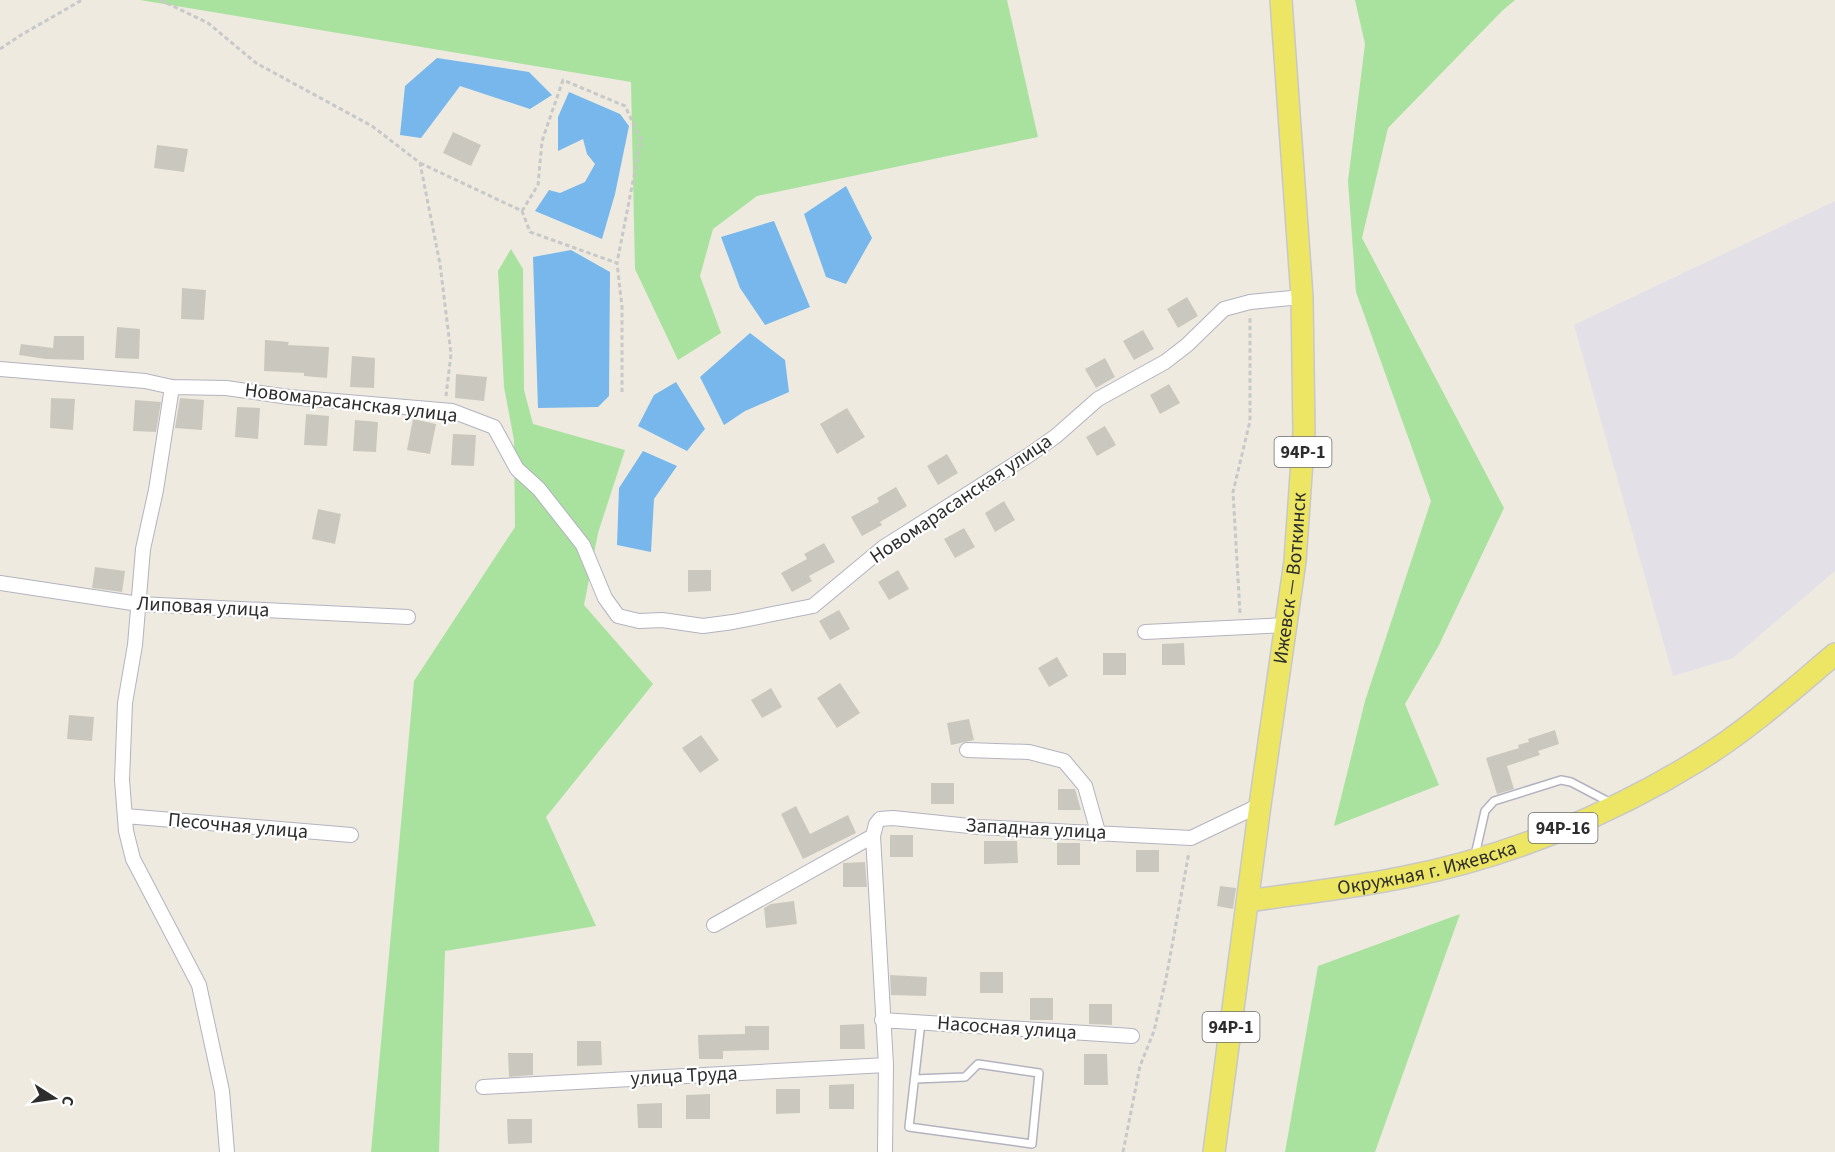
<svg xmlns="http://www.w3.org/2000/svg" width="1835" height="1152" viewBox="0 0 1835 1152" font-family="'Source Sans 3',sans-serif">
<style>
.industrial{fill:#e3e0e7}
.green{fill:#a9e29e}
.water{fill:#77b7ec}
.building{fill:#cac8be}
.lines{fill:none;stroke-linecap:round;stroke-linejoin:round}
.lane-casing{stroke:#b3b3c0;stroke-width:10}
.street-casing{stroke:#b3b3c0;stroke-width:16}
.primary-casing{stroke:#c8c8c8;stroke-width:24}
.path{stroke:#c8c8c8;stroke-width:3;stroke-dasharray:4.5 3;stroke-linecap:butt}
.lane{stroke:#fff;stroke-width:7}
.street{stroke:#fff;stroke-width:14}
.primary{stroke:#ede665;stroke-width:21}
.labels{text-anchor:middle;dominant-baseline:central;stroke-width:4.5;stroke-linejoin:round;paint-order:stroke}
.shield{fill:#fff;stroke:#6c6c6c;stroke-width:1.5}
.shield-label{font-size:18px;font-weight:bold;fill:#2d2d2d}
.street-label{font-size:20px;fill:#2d2d2d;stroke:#fff}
</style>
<rect width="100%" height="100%" fill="#eeeae0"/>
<path class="industrial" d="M1835,201v370l-102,87 -60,18 -99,-351z"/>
<path class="green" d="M140,0h867l31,137 -281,59 -44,33 -13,47 21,57 -43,27 -43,-91 -4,-187z
M1355,0h160l-13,11 -114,117 -26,110 142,270 -65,137 -34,59 34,81 -105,41 31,-125 66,-200 -75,-209 -8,-111 17,-137z
M511,249l12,20 1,121 9,34 92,26 -27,83 -14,72 69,79 -107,133 50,109 -151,25 -6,201h-68l43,-471 101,-154 -1,-87 -10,-53 -6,-116z
M1460,914l-85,238h-90l33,-186z"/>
<path class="water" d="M437,58l92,14 23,23 -22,14 -70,-23 -39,52 -21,-3 5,-49z
M569,92l51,22 9,12 -14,68 -13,45 -67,-28 14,-21 11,3 25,-11 10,-18 -8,-10 -4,-15 -25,12v-34z
M846,186l26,52 -26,46 -20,-7 -22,-63z
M774,221l36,86 -45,18 -25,-37 -19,-51z
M571,250l39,22 -1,124 -11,11 -60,1 -5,-151z
M750,333l35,27 4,32 -44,19 -21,14 -24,-48z
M676,382l29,47 -18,22 -49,-25 16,-31z
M643,451l34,15 -23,33 -3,53 -34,-7 2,-57z"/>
<path class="building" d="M453,132l28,13 -10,21 -28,-13z
M157,145l31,4 -4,23 -30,-4z
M182,288l24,2 -2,30 -23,-1z
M1187,297l11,19 -20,12 -11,-19z
M117,327l23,2 -1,30 -24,-1z
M1143,330l11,19 -20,11 -11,-19z
M54,336h30v24l-38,-1 -27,-4 2,-11 32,4z
M265,340l24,2 -1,3 41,2 -2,31 -23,-2v-3l-40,-2z
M352,356l23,2 -1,30 -24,-1z
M1105,358l10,19 -19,11 -11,-19z
M456,374l31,3 -3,24 -29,-3z
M1169,384l11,19 -20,11 -10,-19z
M51,398l24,1 -2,31 -23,-2z
M180,398l24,2 -2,30 -27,-2z
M135,400l26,2 -5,30 -23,-1z
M237,407l23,1 -2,31 -23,-2z
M847,408l18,29 -28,17 -17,-30z
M306,414l23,2 -2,30 -23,-1z
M413,419l23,5 -6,30 -23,-4z
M355,420l23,2 -2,30 -23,-1z
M1105,426l11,19 -19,11 -11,-19z
M453,434l23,1 -2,31 -23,-1z
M947,454l11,19 -20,12 -11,-19z
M896,487l11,19 -27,16 2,3 -20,11 -11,-19 28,-15 -2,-4z
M1004,501l11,19 -20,12 -10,-19z
M318,509l23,5 -6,30 -23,-5z
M964,528l11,19 -20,11 -11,-19z
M824,543l11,19 -26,14 3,5 -20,11 -11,-19 26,-14 -3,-5z
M95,567l30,4 -3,21 -30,-4z
M688,570h23v21l-23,1z
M898,570l11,19 -20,11 -11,-18z
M839,610l11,19 -20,11 -11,-19z
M1184,643l1,22h-23v-21z
M1103,653h23v22h-23z
M1057,657l11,19 -19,11 -11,-19z
M840,683l20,30 -23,15 -20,-30z
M771,688l11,19 -20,11 -11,-18z
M69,715l25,2 -2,24 -25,-2z
M969,719l5,21 -23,5 -4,-22z
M1555,730l4,14 -21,7 2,4 -33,11 7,23 -17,5 -11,-36 33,-10 -1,-3 11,-3 -1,-3z
M701,735l18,25 -19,13 -18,-25z
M931,783h23v21h-23z
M1058,789h17l6,21h-23z
M796,806l14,28 38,-19 8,18 -53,26 -22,-45z
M890,835h23v22h-23z
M984,841h33l1,22 -34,1z
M1057,843h23v22h-23z
M1136,850h23v22h-23z
M865,862l2,25h-24v-24z
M1220,886l16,2 -3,21 -16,-3z
M794,901l3,23 -31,4 -2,-20 7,-4z
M980,972h23v21h-23z
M890,975l37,2 -1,19 -35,-1z
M1030,998h23v22h-23z
M1089,1004h23v21l-23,-1z
M864,1024l1,25h-25v-24z
M745,1026h24v24l-46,1v8h-24l-1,-24 47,-1z
M577,1041h24l1,24 -25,1z
M508,1053h25v22l-24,2z
M1084,1054h23l1,31h-24z
M854,1084v25h-25v-24z
M776,1089h24v24l-24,1z
M710,1094v25h-24v-24z
M662,1103v25h-24l-1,-24z
M507,1119h25v24l-24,1z"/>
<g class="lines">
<defs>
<path id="lane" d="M1475,855l10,-44 9,-10 67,-21 10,2 40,21
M915,1079l50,-2 13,-13 61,9 -7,71 -123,-17 12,-105"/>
<path id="street" d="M0,369l145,12 27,6 54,1 63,9 163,14 42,16 23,42 22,20 44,56 22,53 13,18 21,5 23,-1 41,6 30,-4 80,-16 71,-59 145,-92 27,-19 42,-37 67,-37 22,-17 37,-36 26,-7 52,-5
M172,387l-16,103 -13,59 -8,96 -10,58 -3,77 4,51 7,28 66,126 23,106 5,61
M0,583l139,21 269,13
M1145,632l141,-7
M967,750l62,2 35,9 21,25 13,46
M125,816l226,19
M714,925l159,-89
M882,1020l250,16
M483,1087l403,-22
M885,1152l1,-87 -13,-229 3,-12 4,-5 13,-1 86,9 212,11 69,-33"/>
<g id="primary">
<path id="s1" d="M1248,901c52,-8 105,-13 157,-24 103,-20 205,-62 294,-117 49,-30 92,-69 136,-106"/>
<path id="s2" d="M1214,1152l46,-347 35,-244 9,-129 -2,-135 -21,-297"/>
</g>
</defs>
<use href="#lane" class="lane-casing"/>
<use href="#street" class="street-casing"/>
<use href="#primary" class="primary-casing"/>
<path class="path" d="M160,0l48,23 48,40 116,63 48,37 20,101 11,90 -5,42
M0,49l21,-14 61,-35
M420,163l102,48 8,21 87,31 5,44v85
M522,211l16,-26 4,-44 21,-61 62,26 16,34 -24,123
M1240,613l-7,-121 17,-71v-106
M1123,1152l17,-86 14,-35 12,-52 23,-127"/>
<use href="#lane" class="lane"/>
<use href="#street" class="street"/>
<use href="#primary" class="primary"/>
</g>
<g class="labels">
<g class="shield">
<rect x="1274.5" y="437" width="57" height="30" rx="4.5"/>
<rect x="1528.5" y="813" width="69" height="30" rx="4.5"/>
<rect x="1202.5" y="1012" width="57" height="30" rx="4.5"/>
</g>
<g class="shield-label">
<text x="1303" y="452">94Р-1</text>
<text x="1563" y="828">94Р-16</text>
<text x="1231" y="1027">94Р-1</text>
</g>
<g class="street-label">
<text transform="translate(351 403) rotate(7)">Новомарасанская улица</text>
<text transform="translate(961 499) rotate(-34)">Новомарасанская улица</text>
<text stroke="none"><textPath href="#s2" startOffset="579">Ижевск — Воткинск</textPath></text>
<text transform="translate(203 607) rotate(3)">Липовая улица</text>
<text transform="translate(238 826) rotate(5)">Песочная улица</text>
<text transform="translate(1036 829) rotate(3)">Западная улица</text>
<text stroke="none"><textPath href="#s1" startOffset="182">Окружная г. Ижевска</textPath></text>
<text transform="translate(1007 1028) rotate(4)">Насосная улица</text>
<text transform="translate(684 1076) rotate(-3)">улица Труда</text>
</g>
</g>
<g transform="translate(54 1098) rotate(102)" stroke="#ffffff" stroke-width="4.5" paint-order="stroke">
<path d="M0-4.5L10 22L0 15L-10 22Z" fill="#2d2d2d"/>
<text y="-9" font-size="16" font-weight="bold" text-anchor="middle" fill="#2d2d2d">С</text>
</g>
</svg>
